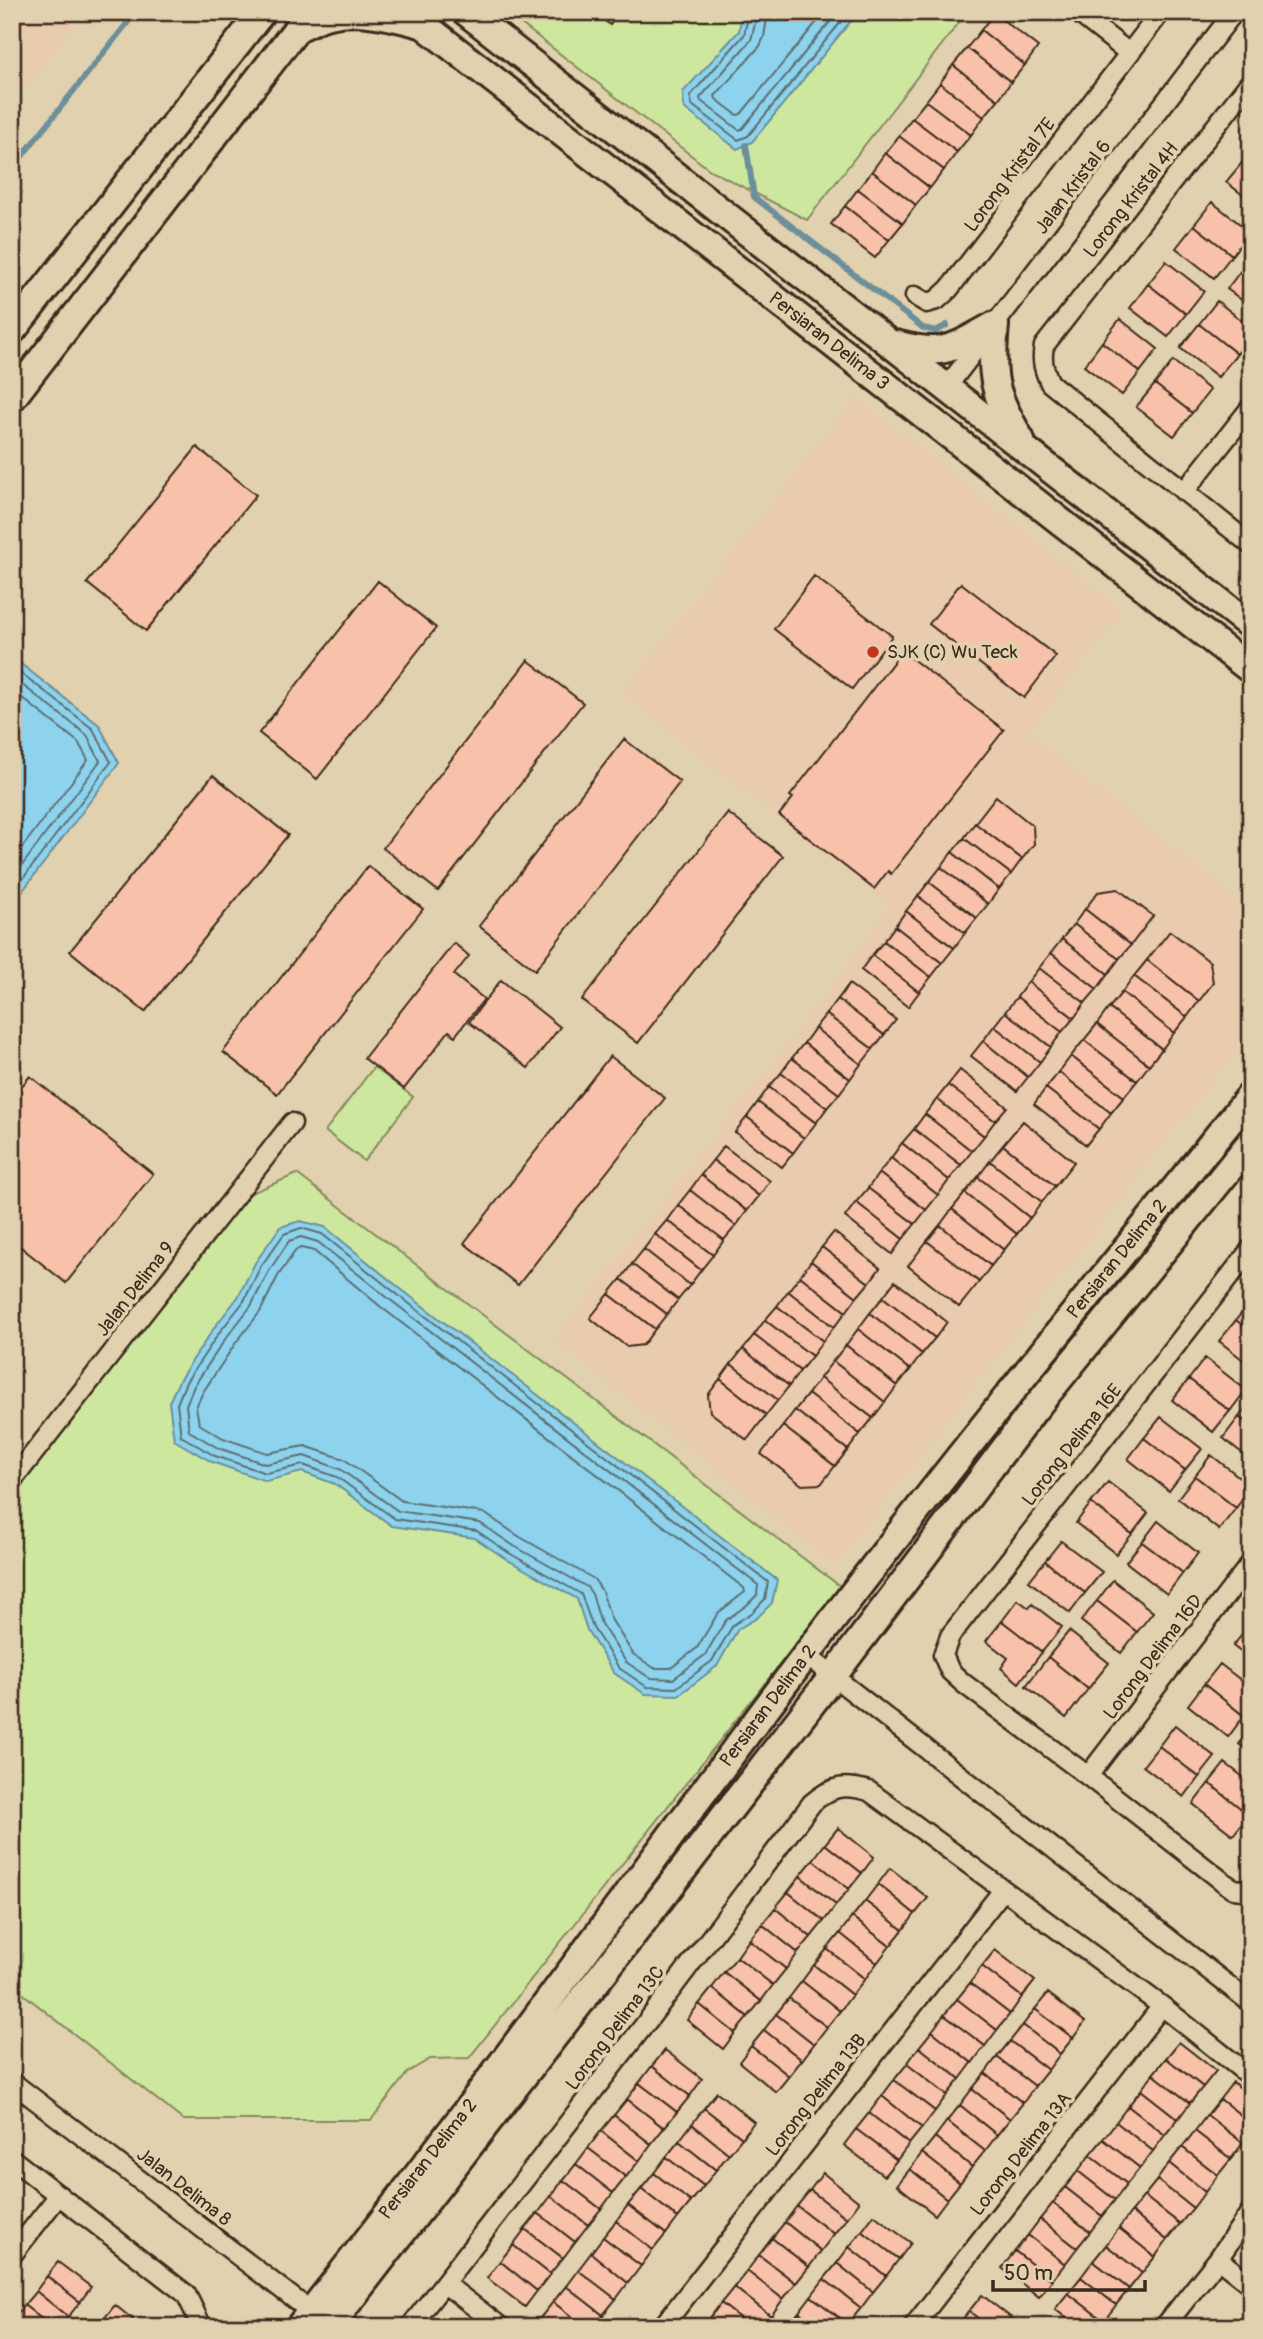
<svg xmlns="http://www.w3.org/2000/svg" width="1263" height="2339" viewBox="0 0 1263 2339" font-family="Pangolin,sans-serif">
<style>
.built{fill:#e9ccad}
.green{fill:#cde89e;stroke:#84895e;stroke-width:2}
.water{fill:#8dd3ee;stroke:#6c8f9b;stroke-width:2}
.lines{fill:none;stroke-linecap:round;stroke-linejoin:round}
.shore{stroke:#5c6e71;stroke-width:2}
.stream{stroke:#6c8f9b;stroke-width:6}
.building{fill:#f8c2aa;stroke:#3b2a1e;stroke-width:2}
.street-casing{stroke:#3b2a1e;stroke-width:23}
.secondary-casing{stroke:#3b2a1e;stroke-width:32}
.street{stroke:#e2d1ae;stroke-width:18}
.secondary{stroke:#e2d1ae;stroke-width:26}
.poi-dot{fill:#c8321e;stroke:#e2d1ae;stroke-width:2.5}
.labels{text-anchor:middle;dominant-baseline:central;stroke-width:7;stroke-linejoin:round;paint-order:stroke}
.street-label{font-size:19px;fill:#3b2a1e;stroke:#e2d1ae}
.poi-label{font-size:19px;fill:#3b2a1e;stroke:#e2d1ae;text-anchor:start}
</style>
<rect width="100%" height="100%" fill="#e2d1ae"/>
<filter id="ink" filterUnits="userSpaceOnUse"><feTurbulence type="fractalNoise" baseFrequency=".0143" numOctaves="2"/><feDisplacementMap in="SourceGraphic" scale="14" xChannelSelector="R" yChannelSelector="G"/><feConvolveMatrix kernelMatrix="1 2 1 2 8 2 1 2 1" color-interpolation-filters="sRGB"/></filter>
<g filter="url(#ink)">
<path class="built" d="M12,12h72l-72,95z
M856,397l268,214 -96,122 223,177v122l-416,534 -281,-226 274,-349 61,-84 -268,-214z"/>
<path class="green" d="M506,12h461l-160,208 -97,-50z
M374,1067l39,30 -49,64 -39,-30z
M297,1174l544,413 -372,471 -39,1 -22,13 -37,48h-188l-171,-135v-495l225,-291z"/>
<path class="water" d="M742,12h114l-1,4 -103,126 -15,7 -53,-41 -1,-16 56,-61z
M12,657l87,68 20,38 -107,142z
M300,1221l25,6 72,59 380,294 -5,23 -15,15 -19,11 -21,37 -38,29 -34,-1 -31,-21 -27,-43 -10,-31 -71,-40 -31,-21 -83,-12 -57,-42 -33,-12 -36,9 -54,-19 -38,-22 -5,-38 11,-23 34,-51 24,-31 17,-34 25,-36z"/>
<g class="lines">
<path class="shore" d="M749,12l-5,23 -54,61 2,9 46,35 10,-4 101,-124
M758,12l-7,28 -51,58 1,3 38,29 3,-1 96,-117
M768,12l-4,25 -4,9 -45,50 1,3 21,16 4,-1 84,-102
M12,666l81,63 18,33 -99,131
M12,677l75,58 13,26 -88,118
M12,690l66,52 10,18 -76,101
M301,1228l21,6 71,57 375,291 -3,17 -12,13 -20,13 -21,36 -36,27 -29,-1 -28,-19 -26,-40 -12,-34 -72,-41 -32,-22 -82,-12 -58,-42 -34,-12 -37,8 -51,-17 -34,-20 -4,-32 9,-22 33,-49 25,-32 17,-35 23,-32z
M301,1237l17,5 70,56 370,287 -1,10 -10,10 -21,15 -21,35 -32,24 -23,-1 -24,-16 -25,-38 -9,-30 -5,-7 -73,-41 -34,-23 -82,-12 -58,-42 -36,-13 -38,8 -48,-16 -29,-17 -3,-26 8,-19 32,-48 25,-32 18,-35 20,-30z
M301,1248l13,3 67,56 363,281 1,4 -27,21 -21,35 -26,20h-17l-21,-14 -22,-35 -9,-28 -8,-12 -74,-42 -36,-24 -82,-12 -58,-42 -39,-13 -38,7 -44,-15 -24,-14 -3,-17 7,-15 32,-48 25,-32 18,-36 18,-26z"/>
<path class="stream" d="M746,145l8,52 169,131 13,3 11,-6
M12,169l124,-157"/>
</g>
<path class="building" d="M594,12h26l-10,13z
M994,13l44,34 -13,18 -44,-35z
M981,30l44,35 -14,17 -44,-34z
M967,48l44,34 -13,18 -45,-35z
M953,65l45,35 -14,17 -44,-34z
M940,83l44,34 -13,18 -45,-34z
M926,101l45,34 -14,17 -45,-34z
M912,118l45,34 -13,18 -45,-34z
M899,136l45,34 -14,18 -45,-35z
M885,153l45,35 -14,17 -44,-34z
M1245,159l6,4v38l-25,-19z
M872,171l44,34 -13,18 -45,-34z
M858,189l45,34 -14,17 -44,-34z
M1212,202l38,30 -18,23 -38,-30z
M845,206l44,34 -14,18 -44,-34z
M1194,225l38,30 -18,23 -38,-30z
M1166,261l38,30 -18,23 -38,-30z
M1245,265l6,5v37l-24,-18z
M1148,284l38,30 -18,23 -38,-29z
M1217,301l34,27v8l-14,18 -38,-30z
M1120,319l38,30 -18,23 -38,-30z
M1199,324l38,30 -19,23 -38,-29z
M1102,342l38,30 -18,23 -38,-29z
M1173,361l37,29 -18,23 -37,-29z
M1155,384l37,29 -18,23 -38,-29z
M197,447l59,48 -110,136 -59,-48z
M814,576l78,60 -40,53 -78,-60z
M378,581l58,47 -119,151 -58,-46z
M961,583l95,73 -32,42 -95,-74z
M902,651l102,79 -113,144 -3,-3 -14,18 -95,-74 14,-17 -3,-2z
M528,660l55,43 -145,188 -55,-43z
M624,739l56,43 -145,188 -56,-44z
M213,775l75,60 -143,177 -75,-61z
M996,796l37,30 1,18 -12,15 -47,-36z
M728,813l55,43 -145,187 -56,-43z
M975,823l47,36 -11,15 -47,-36z
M964,838l47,36 -12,15 -47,-37z
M952,852l47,37 -11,15 -47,-37z
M368,866l55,43 -146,185 -54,-42z
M941,867l47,37 -11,14 -48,-36z
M929,882l48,36 -12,15 -47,-37z
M1118,889l35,27 -22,29 -46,-36 13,-17z
M918,896l47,37 -11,15 -48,-37z
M1085,909l46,36 -12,14 -45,-35z
M906,911l48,37 -12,15 -47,-37z
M1074,924l45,35 -11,15 -46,-35z
M895,926l47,37 -11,14 -47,-36z
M1170,931l40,31 3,21 -14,18 -52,-41z
M1062,939l46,35 -11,15 -46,-36z
M884,941l47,36 -12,15 -47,-37z
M454,943l15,13 -15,19 30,24 -29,37 -6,-5 -45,58 -40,-31z
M1051,953l46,36 -12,14 -46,-35z
M872,955l47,37 -11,15 -47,-37z
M1147,960l52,41 -12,16 -53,-41z
M1039,968l46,35 -11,15 -46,-36z
M1134,976l53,41 -13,16 -52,-41z
M501,980l59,47 -32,41 -59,-46z
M1028,982l46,36 -12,14 -45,-35z
M849,984l47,36 -12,15 -46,-36z
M1122,992l52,41 -12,16 -53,-41z
M1017,997l45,35 -11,15 -46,-35z
M838,999l46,36 -11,14 -47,-35z
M1109,1008l53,41 -13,16 -52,-41z
M1005,1012l46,35 -11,15 -46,-36z
M826,1014l47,35 -12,15 -46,-36z
M1097,1024l52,41 -12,16 -53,-41z
M994,1026l46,36 -12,15 -45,-36z
M815,1028l46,36 -11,15 -46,-36z
M1084,1040l53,41 -13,16 -53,-41z
M983,1041l45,36 -11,14 -46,-35z
M804,1043l46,36 -11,15 -47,-36z
M610,1056l55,42 -147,187 -54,-42z
M1071,1056l53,41 -13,16 -52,-41z
M792,1058l47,36 -12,14 -46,-35z
M960,1070l47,37 -12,14 -47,-36z
M1059,1072l52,41 -12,16 -53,-41z
M781,1073l46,35 -11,15 -47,-36z
M30,1076l123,98 -87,109 -54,-43v-142z
M948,1085l47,36 -11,15 -47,-37z
M769,1087l47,36 -12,15 -46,-36z
M1046,1088l53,41 -13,16 -52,-41z
M937,1099l47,37 -12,15 -47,-37z
M758,1102l46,36 -11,15 -46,-36z
M925,1114l47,37 -11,14 -47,-36z
M747,1117l46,36 -11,14 -47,-35z
M1023,1121l51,41 -19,24 -52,-41z
M914,1129l47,36 -12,15 -47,-37z
M902,1143l47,37 -11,15 -47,-37z
M1003,1145l52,41 -13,16 -52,-41z
M724,1146l46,35 -11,15 -46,-36z
M891,1158l47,37 -12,15 -47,-37z
M713,1160l46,36 -12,15 -46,-36z
M990,1161l52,41 -12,16 -52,-41z
M879,1173l47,37 -11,14 -47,-36z
M701,1175l46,36 -11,15 -46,-36z
M978,1177l52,41 -13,16 -52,-41z
M868,1188l47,36 -12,15 -47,-37z
M690,1190l46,36 -12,14 -46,-35z
M965,1193l52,41 -13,16 -52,-41z
M856,1202l47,37 -11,15 -47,-37z
M678,1205l46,35 -11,15 -46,-35z
M952,1209l52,41 -13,16 -51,-41z
M667,1220l46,35 -12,15 -46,-36z
M940,1225l51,41 -12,16 -52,-41z
M834,1232l46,36 -11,15 -47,-36z
M655,1234l46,36 -11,15 -46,-36z
M927,1241l52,41 -20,25 -51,-41z
M822,1247l47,36 -12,14 -46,-36z
M644,1249l46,36 -12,15 -46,-36z
M811,1261l46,36 -11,15 -46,-36z
M632,1264l46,36 -11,14 -46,-35z
M800,1276l46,36 -12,15 -46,-36z
M621,1279l46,35 -12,15 -46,-35z
M895,1281l52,41 -12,16 -52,-41z
M788,1291l46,36 -11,14 -46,-35z
M609,1294l46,35 -12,16 -16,2 -37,-29z
M883,1297l52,41 -13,16 -52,-41z
M1251,1301v31l-15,-12z
M777,1306l46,35 -11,15 -47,-36z
M870,1313l52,41 -12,16 -52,-41z
M765,1320l47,36 -12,15 -46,-36z
M1236,1320l15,12v34l-32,-25z
M858,1329l52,41 -13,16 -51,-41z
M754,1335l46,36 -11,15 -46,-37z
M846,1345l51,41 -12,16 -52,-41z
M743,1349l46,37 -11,14 -47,-36z
M1205,1358l41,32 -16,21 -41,-32z
M833,1361l52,41 -12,16 -53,-40z
M731,1364l47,36 -12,15 -46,-36z
M820,1378l53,40 -13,16 -52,-40z
M720,1379l46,36 -19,25 -37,-28 -2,-17z
M1189,1379l41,32 -17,21 -41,-32z
M808,1394l52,40 -12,16 -53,-40z
M1251,1402v24l-12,-9z
M795,1410l53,40 -13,16 -52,-40z
M1161,1417l41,32 -17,21 -41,-32z
M1239,1417l12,9v34l-28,-22z
M783,1426l52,40 -14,18 -19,1 -41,-31z
M1144,1438l41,32 -16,21 -41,-32z
M1211,1455l40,31 -15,22 -41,-32z
M1195,1476l41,32 -17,22 -41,-32z
M1108,1482l40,31 -16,21 -41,-31z
M1091,1503l41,31 -16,20 -40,-31z
M1158,1521l40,32 -15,20 -41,-31z
M1061,1541l41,31 -17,21 -40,-32z
M1142,1542l41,31 -16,21 -41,-32z
M1045,1561l40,32 -15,20 -41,-32z
M1113,1580l40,32 -16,20 -40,-31z
M1018,1600l11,8 3,-4 30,23 -20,25 -40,-31z
M1097,1601l40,31 -16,21 -40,-32z
M1002,1621l40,31 -23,31 -18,-15 7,-10 -22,-17z
M1249,1626l2,1v33l-18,-14z
M1069,1631l40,32 -21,26 -40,-32z
M1048,1657l40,32 -22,29 -40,-32z
M1220,1664l31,24v20l-7,8 -40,-32z
M1204,1684l40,32 -16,21 -40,-32z
M1175,1725l40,32 -16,20 -40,-31z
M1251,1729v24l-12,-9z
M1159,1746l40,31 -15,20 -41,-31z
M1225,1763l26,20 -2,32 -40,-32z
M1209,1783l40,32 -16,20 -40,-31z
M838,1828l36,29 -12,16 -37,-29z
M825,1844l37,29 -13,16 -36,-29z
M813,1860l36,29 -13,16 -36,-29z
M890,1868l38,30 -13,16 -37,-30z
M800,1876l36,29 -12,16 -36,-29z
M878,1884l37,30 -12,16 -38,-29z
M788,1892l36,29 -13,16 -36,-29z
M865,1901l38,29 -13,16 -38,-29z
M775,1908l36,29 -13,16 -36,-29z
M852,1917l38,29 -13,17 -37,-30z
M762,1924l36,29 -12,16 -37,-29z
M840,1933l37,30 -12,16 -38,-30z
M749,1940l37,29 -13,16 -36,-28z
M827,1949l38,30 -13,16 -38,-30z
M995,1950l40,31 -13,16 -40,-31z
M737,1957l36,28 -12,16 -37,-29z
M814,1965l38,30 -12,16 -38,-30z
M982,1966l40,31 -12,17 -40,-31z
M724,1972l37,29 -13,16 -36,-29z
M802,1981l38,30 -13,16 -38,-29z
M970,1983l40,31 -13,16 -40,-31z
M712,1988l36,29 -13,16 -36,-29z
M1048,1993l37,29 -12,16 -38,-29z
M789,1998l38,29 -13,17 -38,-30z
M957,1999l40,31 -12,16 -41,-31z
M699,2004l36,29 -12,16 -36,-29z
M1035,2009l38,29 -13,16 -37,-29z
M776,2014l38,30 -12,16 -38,-30z
M944,2015l41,31 -13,17 -40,-32z
M1023,2025l37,29 -12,16 -38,-29z
M764,2030l38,30 -13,16 -38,-30z
M932,2031l40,32 -12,16 -41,-32z
M1010,2041l38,29 -13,16 -38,-29z
M1179,2042l37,29 -13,16 -37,-29z
M751,2046l38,30 -13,16 -37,-30z
M919,2047l41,32 -13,16 -40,-31z
M665,2050l37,29 -12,17 -38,-30z
M997,2057l38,29 -12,17 -38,-30z
M1166,2058l37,29 -13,16 -37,-29z
M907,2064l40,31 -12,16 -41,-31z
M652,2066l38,30 -13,16 -38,-29z
M985,2073l38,30 -13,16 -38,-30z
M1153,2074l37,29 -12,16 -37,-29z
M894,2080l41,31 -13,17 -40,-32z
M1233,2082l18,15v26l-31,-24z
M639,2083l38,29 -13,16 -37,-29z
M972,2089l38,30 -13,16 -37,-30z
M1141,2090l37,29 -13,16 -37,-29z
M717,2092l37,30 -12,16 -38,-30z
M882,2096l40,32 -13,16 -40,-31z
M627,2099l37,29 -13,16 -37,-29z
M1220,2099l31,24v10l-8,10 -36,-28z
M960,2105l37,30 -12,16 -38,-30z
M1128,2106l37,29 -12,16 -37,-29z
M704,2108l38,30 -13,16 -37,-30z
M869,2113l40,31 -12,16 -41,-31z
M614,2115l37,29 -12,17 -38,-30z
M1207,2115l36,28 -12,16 -36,-28z
M947,2121l38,30 -13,16 -37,-30z
M1116,2122l37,29 -13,17 -37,-29z
M692,2124l37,30 -13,16 -37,-29z
M856,2129l41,31 -13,16 -40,-31z
M601,2131l38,30 -13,16 -38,-29z
M1195,2131l36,28 -13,16 -36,-28z
M935,2137l37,30 -12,16 -38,-30z
M1103,2139l37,29 -13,16 -37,-29z
M679,2141l37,29 -12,16 -38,-29z
M1182,2147l36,28 -13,17 -36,-29z
M588,2148l38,29 -13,16 -37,-29z
M922,2153l38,30 -13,16 -37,-30z
M1090,2155l37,29 -12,16 -37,-29z
M666,2157l38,29 -13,16 -37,-29z
M1169,2163l36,29 -12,16 -36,-28z
M576,2164l37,29 -12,16 -38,-29z
M910,2169l37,30 -12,16 -38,-30z
M1078,2171l37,29 -13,16 -37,-29z
M654,2173l37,29 -13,16 -37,-29z
M823,2173l36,29 -12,16 -37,-28z
M563,2180l38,29 -13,16 -37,-29z
M1157,2180l36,28 -13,16 -36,-28z
M1065,2187l37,29 -12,16 -37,-29z
M641,2189l37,29 -12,16 -38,-29z
M810,2190l37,28 -13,16 -37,-28z
M551,2196l37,29 -13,17 -37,-29z
M1144,2196l36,28 -13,16 -36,-28z
M1053,2203l37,29 -13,16 -37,-29z
M628,2205l38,29 -13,16 -37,-29z
M797,2206l37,28 -13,17 -36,-29z
M1131,2212l36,28 -12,17 -36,-29z
M538,2213l37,29 -12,16 -38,-29z
M874,2215l37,28 -12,16 -37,-28z
M1040,2219l37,29 -12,16 -37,-29z
M616,2221l37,29 -12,16 -38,-29z
M785,2222l36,29 -12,16 -37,-29z
M1119,2228l36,29 -13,16 -36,-28z
M525,2229l38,29 -13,16 -37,-29z
M862,2231l37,28 -13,17 -37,-29z
M1028,2235l37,29 -13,16 -37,-29z
M603,2237l38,29 -13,17 -37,-30z
M772,2238l37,29 -13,16 -37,-28z
M513,2245l37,29 -13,17 -37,-30z
M1106,2245l36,28 -13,16 -36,-28z
M849,2247l37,29 -13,16 -36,-29z
M1015,2251l37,29 -13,17 -37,-29z
M591,2253l37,30 -12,16 -38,-29z
M759,2255l37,28 -13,16 -36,-28z
M500,2261l37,30 -12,16 -38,-29z
M1093,2261l36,28 -13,16 -35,-28z
M58,2262l33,25 -11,15 -33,-26z
M837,2263l36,29 -12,16 -37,-29z
M578,2270l38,29 -13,16 -37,-29z
M747,2271l36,28 -12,17 -37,-29z
M47,2276l33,26 -12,15 -32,-26z
M1081,2277l35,28 -12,16 -36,-28z
M824,2279l37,29 -13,16 -37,-28z
M566,2286l37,29 -9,12h-9l-32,-25z
M734,2287l37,29 -9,11h-11l-30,-24z
M36,2291l32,26 -8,10h-8l-28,-22z
M1068,2293l36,28 -4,6h-23l-22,-18z
M982,2295l37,29 -2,3h-28l-20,-16z
M811,2296l37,28 -2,3h-28l-19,-15z
M553,2302l32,25h-33l-12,-9z
M721,2303l30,24h-33l-9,-8z
M24,2305l28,22h-31l-8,-7z
M115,2305l27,22h-30l-9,-7z
M969,2311l20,16h-32z
M799,2312l19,15h-31z"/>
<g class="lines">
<defs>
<path id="street" d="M1077,12l52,41
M1251,81l-207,265c-3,15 0,24 6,37l201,162
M915,296l12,7 10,-3 12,-11 212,-277
M946,388l288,-376
M1184,492l67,-85
M1251,1249l-301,387 -7,19 7,16 13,12 125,93 138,108 8,5 17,2
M12,1481l280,-358
M806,1655l445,348
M1088,1776l163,-213
M12,2082l306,235
M12,2159l174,135 16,33
M12,2255l47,-60
M1218,2259l33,26
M445,2284l56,43
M410,2327l239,-308 163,-216c20,-17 31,-19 57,-12l293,215 89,71
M662,2327l341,-437
M913,2327l249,-321
M1164,2327l54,-68 33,-48"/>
<path id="secondary" d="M407,12l844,658
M466,12l785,614
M298,28c10,-4 20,-11 31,-13 30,-7 63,1 92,9
M995,325c-5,54 -2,67 26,115
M12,331l250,-319
M895,344c51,13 56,5 100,-19
M12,398l298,-386
M299,2327c174,-218 336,-446 504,-668 145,-192 297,-378 448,-564
M329,2327l504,-651 200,-265 218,-269"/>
</defs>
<use href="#street" class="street-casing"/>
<use href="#secondary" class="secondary-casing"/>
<use href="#street" class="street"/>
<use href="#secondary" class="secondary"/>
</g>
</g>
<circle class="poi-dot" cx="873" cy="652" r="7"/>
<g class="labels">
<g class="street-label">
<text transform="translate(1010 175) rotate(-53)">Lorong Kristal 7E</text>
<text transform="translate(1073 187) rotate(-53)">Jalan Kristal 6</text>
<text transform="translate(1131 200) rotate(-52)">Lorong Kristal 4H</text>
<text transform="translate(829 341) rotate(38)">Persiaran Delima 3</text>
<text transform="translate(1117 1259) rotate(-51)">Persiaran Delima 2</text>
<text transform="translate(135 1289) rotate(-52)">Jalan Delima 9</text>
<text transform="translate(1072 1445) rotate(-52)">Lorong Delima 16E</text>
<text transform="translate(1153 1657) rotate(-53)">Lorong Delima 16D</text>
<text transform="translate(768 1706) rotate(-53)">Persiaran Delima 2</text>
<text transform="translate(615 2028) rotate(-53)">Lorong Delima 13C</text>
<text transform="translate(816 2095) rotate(-52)">Lorong Delima 13B</text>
<text transform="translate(1021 2154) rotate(-52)">Lorong Delima 13A</text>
<text transform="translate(428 2159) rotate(-52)">Persiaran Delima 2</text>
<text transform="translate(184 2187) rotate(38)">Jalan Delima 8</text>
</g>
<g class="poi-label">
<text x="887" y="652">SJK (C) Wu Teck</text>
</g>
</g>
<rect width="1263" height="2339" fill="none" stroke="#e2d1ae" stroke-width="42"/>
<rect x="21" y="21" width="1221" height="2297" fill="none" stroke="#3b2a1e" stroke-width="2.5" filter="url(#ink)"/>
<path d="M993 2280v10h152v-10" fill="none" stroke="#3b2a1e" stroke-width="3.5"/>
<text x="1004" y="2280" font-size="21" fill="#3b2a1e" stroke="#e2d1ae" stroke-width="5" paint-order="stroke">50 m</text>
</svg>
